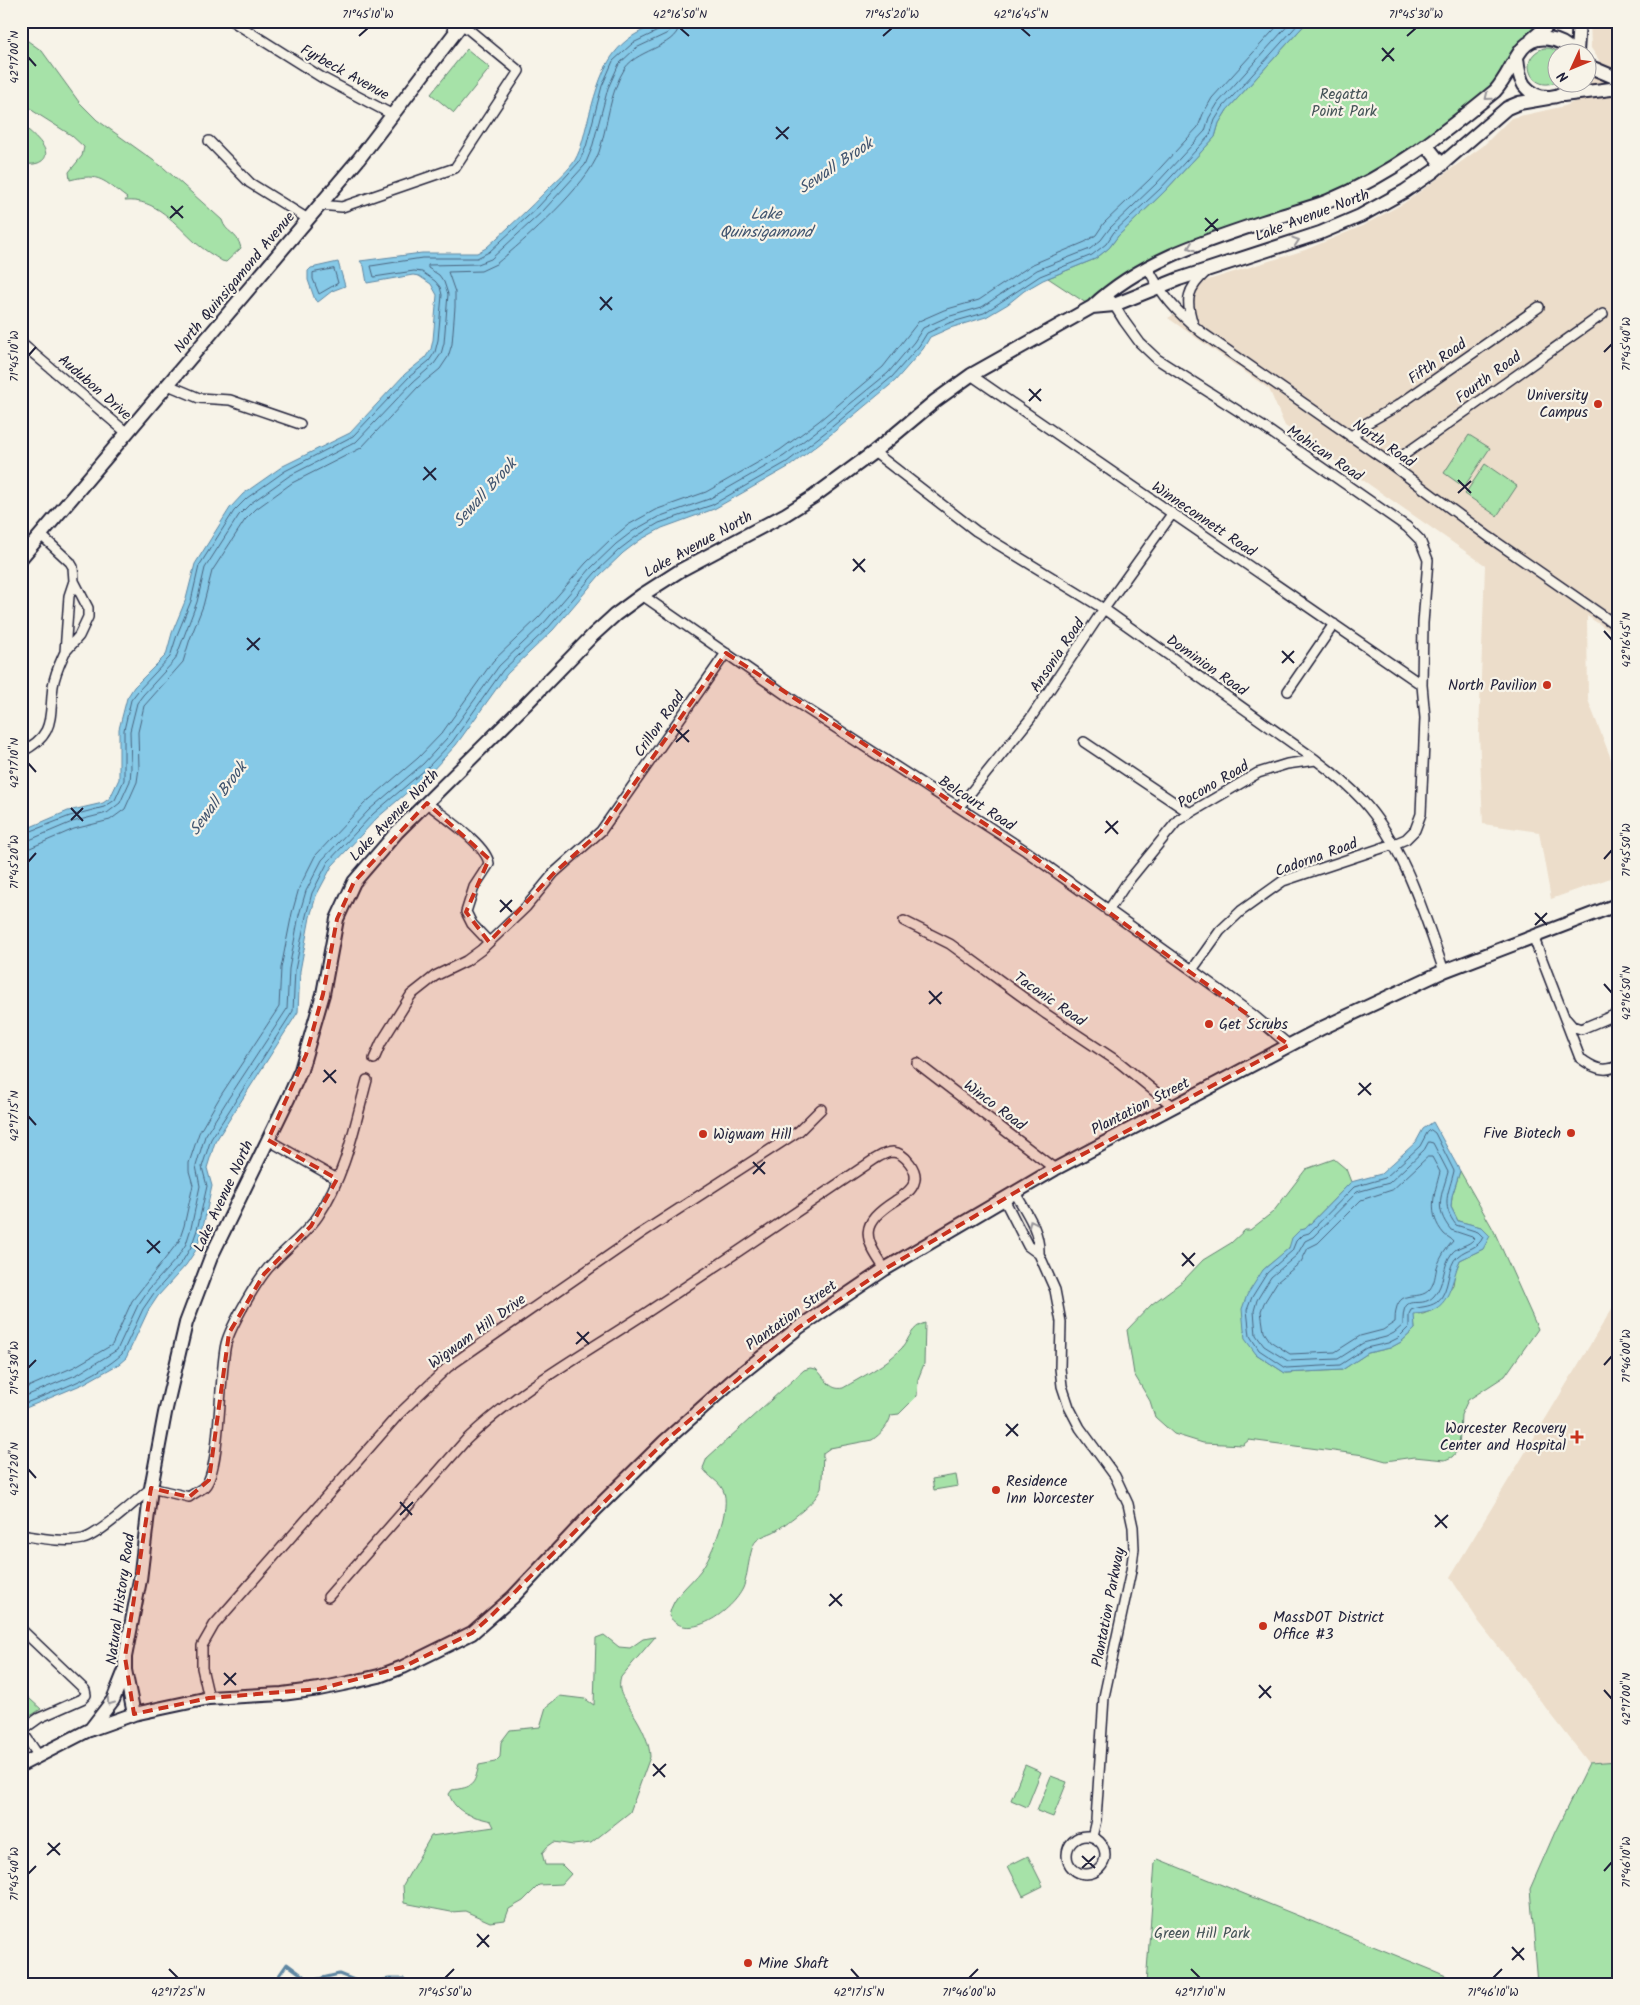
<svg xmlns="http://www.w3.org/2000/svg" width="1640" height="2005" viewBox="0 0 1640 2005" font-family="Kalam,sans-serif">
<rect width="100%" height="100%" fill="#f7f3e8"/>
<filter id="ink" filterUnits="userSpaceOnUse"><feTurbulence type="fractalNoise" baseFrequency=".02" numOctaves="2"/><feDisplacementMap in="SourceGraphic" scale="10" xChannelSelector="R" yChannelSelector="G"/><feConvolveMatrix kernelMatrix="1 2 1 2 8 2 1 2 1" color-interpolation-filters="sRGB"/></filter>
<g filter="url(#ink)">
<path fill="#ecddca" d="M1590,21H1619V637L1587,616L1588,700L1619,779V875L1551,899L1539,832L1483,824L1479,733L1485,565L1285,426L1269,389L1168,318L1193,303V294L1205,281L1305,250L1362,226L1404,203L1483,146L1511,118L1565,106L1578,100L1599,60L1591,48Z
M1619,1297V1761L1589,1763L1479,1622L1450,1577Z"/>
<path fill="#a6e2a8" stroke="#648272" d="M1308,21H1553L1541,32L1502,83L1363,184L1185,250L1092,307L1048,278L1095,259L1109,248L1118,236L1164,192L1215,137L1219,123L1227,110Z
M21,36L42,51L79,102L97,120L164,168L222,220C226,234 237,231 241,248L226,262L222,261C213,255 204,250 196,243C175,224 156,198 125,201L127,198C104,181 100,172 70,180L69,172L82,156L84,147L71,135L33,111L21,97Z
M1544,48H1550L1559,52L1557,81C1533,95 1515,58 1544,48Z
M467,49L490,68L454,113L431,94Z
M21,124C29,131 60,154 38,163C33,165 26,164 21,164Z
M1469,435L1490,448L1464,487L1444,473Z
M1485,464L1517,486L1497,516L1465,494Z
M1334,1159L1346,1169L1351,1182L1305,1229C1293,1231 1294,1241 1288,1249C1281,1257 1270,1263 1263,1270L1256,1354L1285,1373L1342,1370L1368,1353L1390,1348L1401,1342L1415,1329L1413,1313L1423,1314L1433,1310L1453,1285L1455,1272L1460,1260L1483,1249L1481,1227L1458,1221L1451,1207L1452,1196L1460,1171L1493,1229L1538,1329L1505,1376L1468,1400L1461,1415L1459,1449L1452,1457L1445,1460L1414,1457L1386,1461L1364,1455L1249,1440L1243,1445L1203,1443L1174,1434L1155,1417L1150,1401L1134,1374L1127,1330L1152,1304L1183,1281L1203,1260L1231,1243L1245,1230H1250L1273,1212L1306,1169Z
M925,1323L924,1364L918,1379L917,1396L899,1414L891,1415C889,1425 881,1434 872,1440L830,1448L823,1453C822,1465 823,1477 821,1488C817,1502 789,1521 777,1530C771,1534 762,1535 756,1541C749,1548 748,1577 743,1588C733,1610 688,1644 669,1616C673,1595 689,1586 701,1570C712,1555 732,1507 723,1490C719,1481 708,1477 703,1468L707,1458L804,1370L810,1368L816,1369C825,1377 829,1391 843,1388C862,1377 886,1365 902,1348C910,1338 911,1327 925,1323Z
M956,1475L958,1486L934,1490L932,1479Z
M604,1635L619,1647L630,1648L643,1639L655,1637L621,1677C616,1694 626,1700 633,1713C641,1725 650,1743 650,1757L630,1812L591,1843L573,1845L554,1842L547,1847L542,1853L545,1865H562L571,1874L562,1884L539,1885L523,1901L509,1909L505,1920L490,1922L465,1911L451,1912L404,1903L403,1885L431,1836L494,1827L491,1821C472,1816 456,1814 449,1794L452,1790C473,1787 474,1786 479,1765L495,1762L500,1757L501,1742L510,1730L540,1727L546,1707L560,1696L585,1699L594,1705L596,1638Z
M21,1691L41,1709L21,1722Z
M1619,1761V1984H1538L1530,1889L1555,1832L1589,1763Z
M1025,1765L1041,1772L1027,1807L1011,1800Z
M1051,1776L1067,1782L1053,1817L1037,1811Z
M1028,1856L1043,1886L1023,1896L1008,1866Z
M1158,1859L1432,1970L1465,1984H1146L1155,1862Z"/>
<path fill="#86c9e7" stroke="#5e86a2" d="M673,21H1308L1227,110L1219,123L1215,137L1164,192L1118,236L1109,248L1095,259L1043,280L1024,291L1008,304L986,317L950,328L930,337L923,349L895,381L830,435L790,466L714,509L662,528L640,540L623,553L599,576L553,630L507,674L456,745L431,772L377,818L332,866L316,896L310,917L300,971L298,1012L215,1142L207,1168L212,1186L202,1232L196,1250L186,1265L158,1296L148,1311L126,1358L119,1364L83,1384L21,1410V831L68,811L103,803L110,798L119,779V729L127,698L134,687L166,655L172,633L186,599L195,564L230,508L243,494L283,466L350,433L405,374L425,358L431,349L433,340L437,295L431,284L419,276L413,275L367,283L364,266L360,261L422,253H477L486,248C507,229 529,209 549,188C558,179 569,170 575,160C582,148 584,133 588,120C602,67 612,33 673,21Z
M338,262L345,286L332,291L318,302L315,300L308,280V271L311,268Z
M1433,1122L1460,1171L1452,1196L1451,1207L1458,1221L1481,1227L1490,1236L1483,1249L1460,1260C1449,1287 1451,1313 1414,1314L1415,1329L1401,1342L1390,1348L1368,1353L1342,1370L1285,1373L1256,1354L1245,1339L1242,1309L1247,1295L1263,1270L1289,1248L1292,1238L1300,1230L1305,1229L1351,1182L1381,1174L1416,1142L1423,1129Z"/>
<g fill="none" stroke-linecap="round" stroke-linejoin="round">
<path stroke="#4a6580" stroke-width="1" d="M334,269L338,283L319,294L313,279V273Z
M21,835L70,816L104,807L115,800L124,780V730L131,700L138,691L170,657L177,635L191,601L199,566L234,511L247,498L285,471L353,436L409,377L429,361L435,352L438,340L442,295L440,287L435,281L422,272L414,271L374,277L371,266L422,258H477L489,252L538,207L579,162L586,147L602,86L613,61L633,43L664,28L667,21
M21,842L27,841L72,822L107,813L120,803L130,781L131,768L130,731L137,703L143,695L175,660L197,602L205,568L239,515L251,503L289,476L356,442L413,382L434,364L441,354L444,343L448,294L444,282L439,275L428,268V265L478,264L491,259L543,211L585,165L592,148L608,88L619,64L636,48L668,33L672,28L673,21
M21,849L30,848L74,829L110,820L125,809L137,782L139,768L138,732L144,706L183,662L190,639L203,606L212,571L216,565L245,520L256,509L292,483L361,448L418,387L440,369L448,357L452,344L455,307V292L448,272L481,271L496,264C525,240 587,186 599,152C608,125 609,93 625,68C639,48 680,47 680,21
M1431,1130L1435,1133L1454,1171C1449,1193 1440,1204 1456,1225L1478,1232L1483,1237C1478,1249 1467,1248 1458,1256C1446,1265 1451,1291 1437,1302C1428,1308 1420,1306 1411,1310L1409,1314V1327L1398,1338L1388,1343L1366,1348L1340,1365L1286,1368L1259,1350L1250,1336L1247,1310L1252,1297L1267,1273L1292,1251L1296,1241L1302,1235L1309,1233L1354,1187L1385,1178L1420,1146L1427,1133Z
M1429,1142L1433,1143L1448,1172C1442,1195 1433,1208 1451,1230L1472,1237L1474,1239C1469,1246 1457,1246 1452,1253C1442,1266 1445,1284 1434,1296C1419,1312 1402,1288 1403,1325L1394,1333L1386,1337L1363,1343L1338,1359L1288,1361L1264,1346L1256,1335L1254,1311L1257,1300L1271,1277L1297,1255L1305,1241L1313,1237L1357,1192L1389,1183L1424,1150Z
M1428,1157H1432L1440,1172C1434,1195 1427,1214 1444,1234C1447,1237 1451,1238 1453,1241C1446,1249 1441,1256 1437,1267C1435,1275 1435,1282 1430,1289C1418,1304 1395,1283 1395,1322L1383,1330L1360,1336L1335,1352L1290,1354L1270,1341L1264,1332L1261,1311L1264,1303L1277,1282L1301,1262L1308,1248L1318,1243L1361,1200L1392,1190Z
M21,1390L74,1367L112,1345L132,1301L179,1241L184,1226L193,1185L189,1171V1163L199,1133L221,1095L279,1007L281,968L292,913L299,888L315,856L364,804L418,758L442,733L493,661L539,617L586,563L611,539L628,525L655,510L706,492L780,450L819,421L883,367L919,321L944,310L979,300L1033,264L1085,242L1096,235L1104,223L1150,179L1198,127L1203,114L1212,98L1282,21
M21,1398L78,1374L117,1350L138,1305L149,1289L177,1258L186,1244L191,1228L200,1186L196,1166L205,1136L228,1099L287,1009L289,969L299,915L306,891L322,860L369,810L423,764L447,738L499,666L544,623L591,568L616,544L633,531L658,517L709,499L784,456L823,426L888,373L914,342L923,328L947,317L982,307L1037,270L1090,249L1101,240L1110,228L1156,184L1205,131L1209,118L1218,103L1292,21
M21,1405C52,1392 98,1377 122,1354L143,1309L154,1293L182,1262L191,1247L197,1230L207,1186L202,1167L211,1139L293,1011L295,970L306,916L312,893L328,862L373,814L427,768L452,742L503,670L549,627L595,573L620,549L637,536L659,523L712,505L787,462L827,431L892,377L919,346L927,333L949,323L984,313L1040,276L1092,255L1106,244L1114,232L1160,189L1210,135L1215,120L1223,107L1301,21"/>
<path stroke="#5e86a2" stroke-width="3" d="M273,1984L287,1964L310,1981L339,1974L364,1984L389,1979H404L406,1984
M442,1984H444"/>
<g stroke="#22223b" stroke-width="12">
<path id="street" d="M232,21L321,77L393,115
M449,21L456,32
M209,141L250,183L308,219
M319,205L342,207L455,168L519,71L462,24
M1148,268C1162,296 1177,312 1201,332L1381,457L1489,537L1619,627
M1111,300L1124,321L1140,343L1157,359L1265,428L1407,527L1420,540L1428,560L1423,623L1422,685L1425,718L1421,814L1415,830L1406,839L1394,844L1283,881L1241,911L1220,931L1192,970
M1193,324C1185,300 1187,289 1206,272
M21,343L127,433
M971,375L1422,685
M168,385L199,398L230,400L300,424
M1351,437L1367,423L1397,406L1539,307
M874,452L976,531L1104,609L1316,760C1332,772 1348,785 1362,800C1405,848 1423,911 1444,971
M1391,464L1603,314
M41,535L70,562L73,567L74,581L88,608V617L79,636L65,652L69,596L74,581
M642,595L799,704L1026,851L1192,970L1252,1014L1289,1045
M1288,691L1334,624
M1084,742L1190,813
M21,752C56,735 49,717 53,686C55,673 60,663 65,652
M427,803C443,816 487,845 489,864L474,887L466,912L472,924L489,942
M959,807L1030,719L1101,613L1172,514
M1108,911L1126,884L1178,820L1258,773L1287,764L1316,760
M904,921L950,944L1046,1014L1120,1063L1174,1107
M1533,936L1580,1058C1592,1067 1604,1074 1619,1065
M1566,1019L1572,1026L1581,1029L1619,1013
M374,1059L381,1043L411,995L435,976L466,961L481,950L526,907L554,873L601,831L726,653
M917,1063L1055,1169
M268,1140L337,1179
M1015,1193C1027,1213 1040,1231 1039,1254
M1004,1199L1028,1246L1039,1254L1055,1290L1061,1322L1060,1368L1062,1386L1069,1407L1080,1428L1115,1476L1128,1504L1133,1527L1134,1549L1131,1571L1104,1697L1096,1820L1092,1837
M21,1535C40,1538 64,1543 83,1539C99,1535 137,1500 151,1488L189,1497C194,1493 201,1490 205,1486C221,1469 219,1373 226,1344C230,1327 258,1278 271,1265C286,1248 306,1234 318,1216C346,1174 354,1128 367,1080
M328,1597L466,1440C520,1388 587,1352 649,1311C725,1261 799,1210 875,1159C880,1156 886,1152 893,1152C905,1153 919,1171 914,1183C911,1192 902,1196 895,1201C859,1224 863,1237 885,1269
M21,1629L85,1690L86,1695L82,1699L39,1718L25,1728L24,1734L38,1755
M209,1698L202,1668V1646L214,1625L398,1415L448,1367L640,1234L799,1131L821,1109
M1067 1855a19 19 0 1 1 38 0a19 19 0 1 1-38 0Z"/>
</g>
<g stroke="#22223b" stroke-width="16">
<path id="secondary" d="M1532,39L1553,21
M1577,52L1579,21
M1517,58C1518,68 1519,77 1524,85C1538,103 1563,100 1574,82
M1588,66L1619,79
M1563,95L1619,88
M1427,146L1442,165
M1092,307L1114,305L1179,279L1320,233L1360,216L1405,191L1434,171L1507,108L1519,103L1548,98
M21,558L358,160L464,21
M134,1714L125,1670V1657L140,1580L151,1488L165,1413L186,1323L211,1257L288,1099L301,1070L323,994L337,919L354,882L397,832L526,704L593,635L615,615L642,595L681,570L786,514L813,497L874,452L935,401L971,375L1092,307C1143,258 1215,238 1281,216C1297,211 1313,207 1328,201C1394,173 1440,136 1495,91C1507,78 1512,62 1522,49C1536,32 1561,38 1573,52
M90,1730L113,1700L125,1670
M21,1765L89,1730L134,1714L209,1698L282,1694L319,1689L353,1682L379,1676L403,1667L472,1633L513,1597L596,1509L664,1442L732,1381L798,1328L885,1269L1055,1169L1322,1028L1444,971L1619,904"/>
</g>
<use href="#street" stroke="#f7f3e8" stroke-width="9"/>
<use href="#secondary" stroke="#f7f3e8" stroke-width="12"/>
</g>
<defs><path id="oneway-chevron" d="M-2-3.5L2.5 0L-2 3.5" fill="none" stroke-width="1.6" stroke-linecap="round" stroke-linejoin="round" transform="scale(1.25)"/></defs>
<g stroke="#97959a">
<use href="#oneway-chevron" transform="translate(1488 97) rotate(141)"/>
<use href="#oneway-chevron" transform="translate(1296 241) rotate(-18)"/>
<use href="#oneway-chevron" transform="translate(1191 247) rotate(160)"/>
<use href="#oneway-chevron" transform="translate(1032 1223) rotate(-115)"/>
<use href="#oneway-chevron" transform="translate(110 1702) rotate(125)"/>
</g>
</g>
<path fill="#c8321e" fill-opacity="0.2" stroke="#c8321e" stroke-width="4" stroke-dasharray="10 6" stroke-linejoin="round" d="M726,653L1026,851L1289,1045L1055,1169L885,1269L798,1328L664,1442L490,1617L472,1633L403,1667L319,1689L209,1698L134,1714L125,1657L151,1488L189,1497L209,1480L229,1333L264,1274L311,1226L337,1179L268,1140L306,1055L323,994L337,919L354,882L427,803L489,859L466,912L489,942L554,873L601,831Z"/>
<path fill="none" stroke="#22223b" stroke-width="2" d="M680,28L689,36M1021,28L1030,36M359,36L368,28M883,36L892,28M1407,36L1416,28M1382,48L1394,61M28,57L36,66M1382,61L1394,48M776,127L788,139M776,139L789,127M171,206L183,218M170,218L183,206M1205,218L1218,231M1205,231L1218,219M600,297L612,310M600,310L612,297M1604,352L1612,344M28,356L36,347M1029,389L1041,401M1029,401L1041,389M424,467L436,480M423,480L436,468M1458,480L1471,493M1458,493L1471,481M853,559L865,572M853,571L865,559M1604,631L1612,640M247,638L259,650M247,650L260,638M1282,651L1294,663M1282,663L1294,651M676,729L689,742M676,742L689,730M28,763L36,772M71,808L83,821M71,820L83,808M1106,821L1118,834M1105,833L1118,821M1604,859L1612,850M28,862L36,853M500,900L512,912M500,912L512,900M1535,913L1547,925M1535,925L1547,913M1604,984L1612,993M929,991L941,1004M929,1004L942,992M324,1070L336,1083M323,1082L336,1070M1359,1083L1371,1095M1358,1095L1371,1083M28,1116L36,1125M753,1162L765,1174M753,1174L765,1162M147,1240L160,1253M147,1253L160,1241M1182,1253L1194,1266M1182,1266L1195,1253M577,1332L589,1344M576,1344L589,1332M1604,1365L1612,1356M28,1368L36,1360M1006,1424L1018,1436M1006,1436L1018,1424M28,1469L36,1478M400,1502L412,1515M400,1515L413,1502M1435,1515L1447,1528M1435,1527L1448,1515M830,1594L842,1606M829,1606L842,1594M224,1673L236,1685M224,1685L236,1673M1259,1685L1271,1698M1604,1690L1612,1699M1259,1698L1271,1686M653,1764L665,1777M653,1776L666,1764M48,1843L60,1855M47,1855L60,1843M1082,1856L1095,1868M1082,1868L1095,1856M1604,1871L1612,1862M28,1874L36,1866M477,1934L489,1947M477,1947L489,1935M1512,1947L1524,1960M1512,1960L1524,1948M169,1969L178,1978M851,1969L859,1978M1191,1969L1200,1978M445,1978L454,1969M969,1978L978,1969M1493,1978L1502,1969"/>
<g fill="#c8321e" stroke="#f7f3e8" stroke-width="2">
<circle cx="1598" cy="404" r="5"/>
<circle cx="1547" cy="685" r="5"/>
<circle cx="1209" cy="1024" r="5"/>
<circle cx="1571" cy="1133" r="5"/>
<circle cx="703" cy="1134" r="5"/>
<path d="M1574.5 1429.5h5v5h5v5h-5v5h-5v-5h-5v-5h5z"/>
<circle cx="996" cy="1490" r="5"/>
<circle cx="1263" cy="1626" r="5"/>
<circle cx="748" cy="1963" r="5"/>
</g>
<g text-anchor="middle" stroke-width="4.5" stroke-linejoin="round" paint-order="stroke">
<g font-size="15" fill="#22223b" stroke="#f7f3e8">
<text transform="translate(345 72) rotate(29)" y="5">Fyrbeck Avenue</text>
<text transform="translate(1312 215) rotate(-21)" y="5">Lake Avenue North</text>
<text transform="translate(234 282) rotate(-50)" y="5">North Quinsigamond Avenue</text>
<text transform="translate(1437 361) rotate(-35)" y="5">Fifth Road</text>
<text transform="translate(1488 377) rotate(-36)" y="5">Fourth Road</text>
<text transform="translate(95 387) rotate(41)" y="5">Audubon Drive</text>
<text transform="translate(1384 443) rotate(35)" y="5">North Road</text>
<text transform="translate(1325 453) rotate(34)" y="5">Mohican Road</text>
<text transform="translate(1204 519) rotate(34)" y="5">Winneconnett Road</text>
<text transform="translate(698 544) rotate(-29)" y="5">Lake Avenue North</text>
<text transform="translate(1057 655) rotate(-56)" y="5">Ansonia Road</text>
<text transform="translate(1207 665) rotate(35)" y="5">Dominion Road</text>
<text transform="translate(659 724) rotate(-55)" y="5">Crillon Road</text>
<text transform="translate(1213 784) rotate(-30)" y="5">Pocono Road</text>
<text transform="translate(977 803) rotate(33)" y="5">Belcourt Road</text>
<text transform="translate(394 815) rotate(-46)" y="5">Lake Avenue North</text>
<text transform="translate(1316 857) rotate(-20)" y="5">Cadorna Road</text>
<text transform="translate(1050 999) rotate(35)" y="5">Taconic Road</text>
<text transform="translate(995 1105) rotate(37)" y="5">Winco Road</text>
<text transform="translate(1140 1106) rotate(-27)" y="5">Plantation Street</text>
<text transform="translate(223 1196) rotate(-65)" y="5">Lake Avenue North</text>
<text transform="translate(791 1315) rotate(-36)" y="5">Plantation Street</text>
<text transform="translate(477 1331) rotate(-36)" y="5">Wigwam Hill Drive</text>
<text transform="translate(120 1599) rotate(-82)" y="5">Natural History Road</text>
<text transform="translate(1108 1607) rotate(-79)" y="5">Plantation Parkway</text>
</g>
<g font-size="15" fill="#435256" stroke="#f7f3e8">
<text x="1344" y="99">Regatta<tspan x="1344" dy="17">Point Park</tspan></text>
<text x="1202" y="1938">Green Hill Park</text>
</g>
<g font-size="15" fill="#22223b" stroke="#f7f3e8" text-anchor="start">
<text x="1588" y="400" text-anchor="end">University<tspan x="1588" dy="17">Campus</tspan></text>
<text x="1537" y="690" text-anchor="end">North Pavilion</text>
<text x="1219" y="1029">Get Scrubs</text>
<text x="1561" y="1138" text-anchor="end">Five Biotech</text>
<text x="713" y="1139">Wigwam Hill</text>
<text x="1566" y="1433" text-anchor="end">Worcester Recovery<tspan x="1566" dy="17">Center and Hospital</tspan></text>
<text x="1006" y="1486">Residence<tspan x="1006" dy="17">Inn Worcester</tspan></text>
<text x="1273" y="1622">MassDOT District<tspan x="1273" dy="17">Office #3</tspan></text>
<text x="758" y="1968">Mine Shaft</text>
</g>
<g font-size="16" font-style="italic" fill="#40546f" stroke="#f7f3e8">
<text transform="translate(835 165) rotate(-34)" y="6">Sewall Brook</text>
<text x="766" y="219">Lake<tspan x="766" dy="18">Quinsigamond</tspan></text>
<text transform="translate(484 492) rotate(-48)" y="6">Sewall Brook</text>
<text transform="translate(217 798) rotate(-54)" y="6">Sewall Brook</text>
</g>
</g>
<rect width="1640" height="2005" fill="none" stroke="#f7f3e8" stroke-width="55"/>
<g transform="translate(1572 68) rotate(226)"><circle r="24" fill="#f7f3e8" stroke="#a29fa3"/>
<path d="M0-4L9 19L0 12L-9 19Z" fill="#c8321e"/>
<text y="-8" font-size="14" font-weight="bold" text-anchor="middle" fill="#22223b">N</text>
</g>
<rect x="28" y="28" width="1584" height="1950" fill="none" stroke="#22223b" stroke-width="2"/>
<g font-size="12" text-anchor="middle" fill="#22223b">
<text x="368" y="18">71°45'10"W</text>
<text x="680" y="18">42°16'50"N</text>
<text x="892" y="18">71°45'20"W</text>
<text x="1021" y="18">42°16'45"N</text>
<text x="1416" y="18">71°45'30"W</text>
<text transform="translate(14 57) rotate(-90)" y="4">42°17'00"N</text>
<text transform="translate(1626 344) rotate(-90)" y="4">71°45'40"W</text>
<text transform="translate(14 356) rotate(-90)" y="4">71°45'10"W</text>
<text transform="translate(1626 640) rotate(-90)" y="4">42°16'45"N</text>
<text transform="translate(14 763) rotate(-90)" y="4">42°17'10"N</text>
<text transform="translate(1626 850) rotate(-90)" y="4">71°45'50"W</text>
<text transform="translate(14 862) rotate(-90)" y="4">71°45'20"W</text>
<text transform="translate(1626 993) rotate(-90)" y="4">42°16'50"N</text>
<text transform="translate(14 1116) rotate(-90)" y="4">42°17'15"N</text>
<text transform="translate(1626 1356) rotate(-90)" y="4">71°46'00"W</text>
<text transform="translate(14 1368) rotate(-90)" y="4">71°45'30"W</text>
<text transform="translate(14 1469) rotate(-90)" y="4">42°17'20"N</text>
<text transform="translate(1626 1699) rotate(-90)" y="4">42°17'00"N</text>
<text transform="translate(1626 1862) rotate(-90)" y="4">71°46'10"W</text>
<text transform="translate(14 1874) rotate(-90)" y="4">71°45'40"W</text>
<text x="178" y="1996">42°17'25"N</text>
<text x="445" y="1996">71°45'50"W</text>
<text x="859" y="1996">42°17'15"N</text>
<text x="969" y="1996">71°46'00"W</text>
<text x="1200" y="1996">42°17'10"N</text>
<text x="1493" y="1996">71°46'10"W</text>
</g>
</svg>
